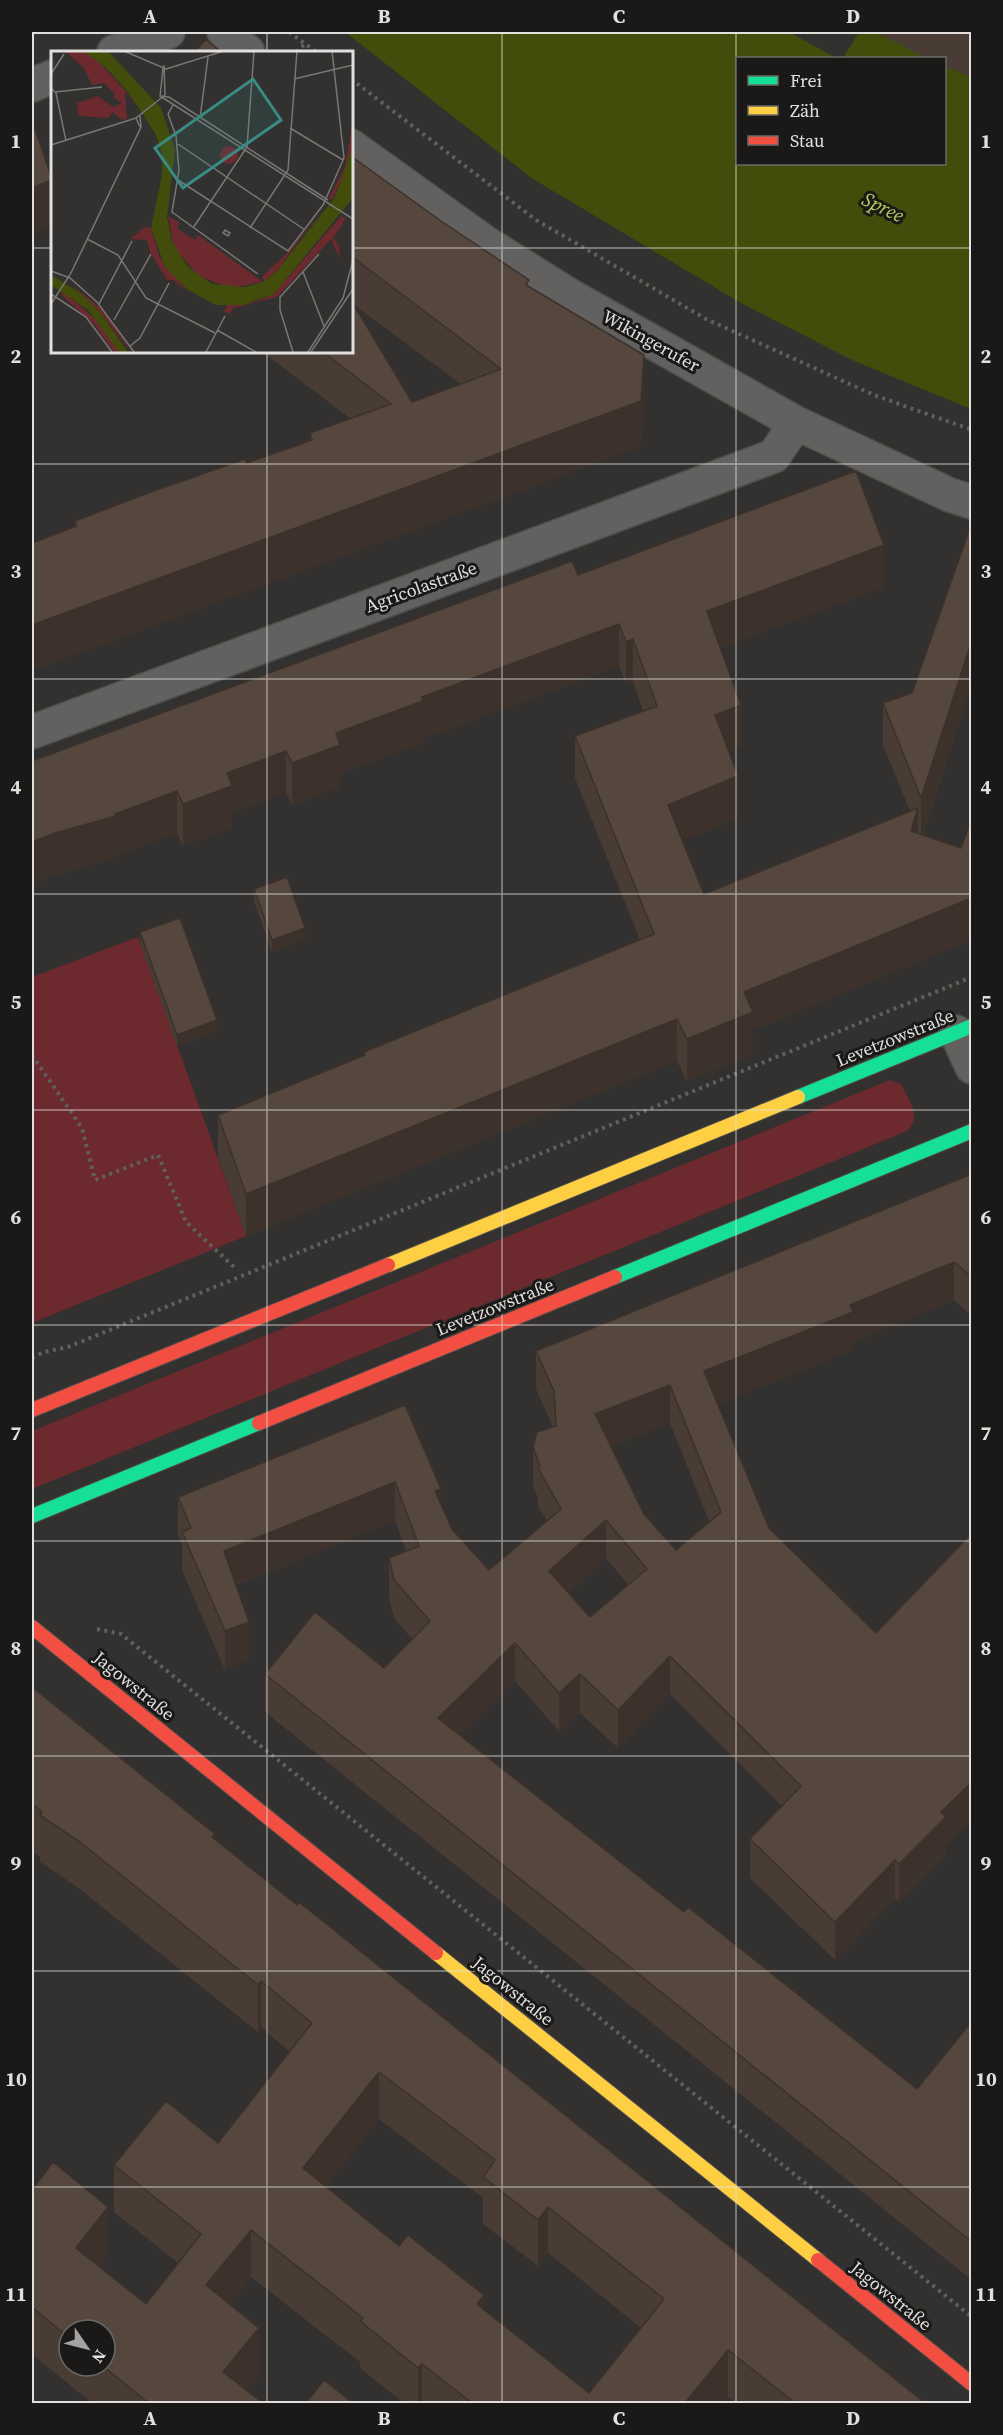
<svg xmlns="http://www.w3.org/2000/svg" width="1003" height="2435" viewBox="0 0 1003 2435" font-family="'Source Serif 4',serif">
<rect width="100%" height="100%" fill="#32312f"/>
<path fill="#6c292e" d="M138,937L246,1236L32,1323V977Z
M890,1080L901,1084C908,1099 924,1120 905,1132L32,1489V1431Z"/>
<path fill="#424d0b" d="M345,32H789L836,58H738V164H944L945,66L971,77V409L852,360L741,303L533,179Z
M859,32H876L927,58H843Z"/>
<g fill="none" stroke-linecap="round" stroke-linejoin="round">
<g stroke="#4e4d4b" stroke-width="36">
<path id="street" d="M224,32L248,52
M114,52L168,32
M32,85L52,77
M351,146L486,243L569,295L796,423L950,495L972,502
M32,732L774,456L796,423
M956,1032L972,1067"/>
</g>
<g stroke="#4e4d4b" stroke-width="16">
<path id="fast" d="M798,1097L972,1026
M615,1277L972,1131
M32,1516L259,1423"/>
</g>
<g stroke="#4e4d4b" stroke-width="16">
<path id="slow" d="M388,1265L798,1097
M436,1953L818,2260"/>
</g>
<g stroke="#4e4d4b" stroke-width="16">
<path id="jam" d="M32,1410L388,1265
M259,1423L615,1277
M32,1627L436,1953
M818,2260L972,2384"/>
</g>
<path stroke="#61605f" stroke-width="4" stroke-dasharray="3 4.5" stroke-linecap="butt" d="M289,32L316,52
M296,52L305,44
M351,79L536,220L706,319L874,395L972,430
M32,1055L82,1128L95,1180L158,1155L186,1222L235,1268
M32,1358L44,1352L68,1347L972,977
M97,1629L121,1634L972,2317"/>
<use href="#street" stroke="#62615f" stroke-width="33"/>
<use href="#fast" stroke="#16e098" stroke-width="14"/>
<use href="#slow" stroke="#ffcf43" stroke-width="14"/>
<use href="#jam" stroke="#f24e42" stroke-width="14"/>
</g>
<path fill="#493c35" fill-rule="evenodd" d="M876,32H972V77L945,66V58H927Z
M351,156L529,286L644,401L641,447L75,527V521L247,463L310,440V433L351,419L261,351H351ZM353,304L461,384L412,402Z
M972,522V682L923,835L961,848L972,818V948L969,941L753,1030V1054L687,1081L677,1061L246,1236L218,1157V1115L364,1055V1052L640,940L575,778V736L643,711L633,681L626,684L619,666L423,739V743L340,773V787L292,805L286,793L232,813V828L183,846L177,833L116,856V858L55,875L32,884V761L578,575L884,587L720,648L741,747L729,752L738,818L682,841L704,894L910,811L883,745V703L912,693Z
M254,889L305,939L272,952L254,901Z
M140,932L217,1031L177,1046L140,944Z
M972,1177V1316L954,1300L853,1342V1350L718,1404L769,1528L876,1633L972,1533V1820L946,1846V1855L899,1902L895,1898L835,1960L750,1878V1839L782,1806L670,1694L618,1748L580,1713L559,1731L515,1681L460,1735L684,1912L917,2089L972,2021V2280L265,1712V1674L384,1668L412,1639L394,1618L389,1597V1558L406,1551L395,1520L236,1585L249,1660L225,1670L182,1570V1544L178,1535V1497L405,1405L441,1504L452,1529L489,1570L547,1521L538,1506V1498L533,1485V1447L553,1427L536,1389V1351ZM670,1423L709,1521L676,1550L644,1514L611,1446ZM606,1558L628,1585L590,1617L568,1593Z
M32,1687L215,1839L925,2403H736L728,2397L723,2403H404L360,2368V2362L251,2277L229,2304L259,2375L246,2391L263,2403H92L32,2354V2190L108,2254L99,2266L146,2304L178,2263L114,2212V2165L218,2143L290,2052L261,2027L258,2032L80,1889L40,1862V1857L32,1851ZM379,2119L483,2198V2224L538,2266L548,2253L641,2328L589,2393L484,2310L399,2246L325,2187ZM69,2330L105,2366H69Z"/>
<path fill="#3c312b" d="M52,180V226L32,234V188Z
M644,355V401L641,447L32,671V625Z
M884,545V587L707,653V611Z
M619,624V666L423,739V743L340,773V787L292,805V763L336,733L422,697Z
M633,639V681L626,684V642Z
M972,640V682L921,839V798Z
M741,705V747L715,757V715Z
M286,751V793L232,813V828L183,846V804L227,773Z
M738,776V818L668,847V805Z
M177,791V833L116,856V858L55,875L32,884V842L55,833L115,814Z
M918,808V849L911,831Z
M969,899V941L753,1030V1054L687,1081V1039L744,992Z
M305,928V939L272,952V940Z
M677,1019V1061L246,1236V1194Z
M217,1020V1031L177,1046V1035Z
M954,1262V1300L853,1342V1350L704,1410V1371L850,1305Z
M670,1385V1423L595,1452V1414Z
M395,1482V1520L224,1589V1551Z
M441,1489V1527L435,1491Z
M606,1520V1558L549,1610V1571Z
M249,1622V1660L225,1670V1631Z
M515,1643V1681L438,1756V1718Z
M670,1656V1694L618,1748V1710Z
M580,1674V1713L559,1731V1693Z
M972,1782V1820L946,1846V1855L899,1902V1864L941,1812Z
M895,1860V1898L835,1960V1922Z
M261,1981V2027L258,2032V1985Z
M379,2072V2119L303,2215V2168Z
M108,2207V2254L76,2295V2248Z
M548,2207V2253L538,2266V2220Z
M251,2230V2277L206,2332V2285Z
M484,2295V2342L477,2304Z
M259,2328V2375L236,2403L223,2372Z
M728,2350V2397L723,2403H685Z
M422,2364V2403H418V2368Z"/>
<path fill="#55463e" stroke="#3c312b" stroke-width="1.5" fill-rule="evenodd" d="M963,32H972V35Z
M206,39L221,52H195Z
M32,120L52,179V180L32,188Z
M351,156L441,221L529,280L526,285L644,355L641,401L32,625V543L77,526L75,521L148,493L245,459L247,463L312,440L310,433L391,404L322,351H351V300L412,402L501,369L351,256Z
M856,471L884,545L707,611L741,705L715,715L738,776L668,805L704,894L918,808L911,831L961,848L972,818V906L969,899L744,992L753,1012L687,1039L677,1019L246,1194L218,1115L365,1055L364,1052L654,934L575,736L657,706L633,639L626,642L619,624L422,697L423,701L336,733L340,745L292,763L286,751L227,773L232,786L183,804L177,791L115,814L116,816L55,833L32,842V761L572,561L578,575Z
M972,522V640L921,798L883,703L912,693Z
M287,877L305,928L272,940L254,889Z
M180,918L217,1020L177,1035L140,932Z
M969,1175L972,1177V1277L954,1262L850,1305L853,1312L704,1371L769,1528L876,1633L972,1533V1782L941,1812L946,1817L899,1864L895,1860L835,1922L750,1839L801,1786L670,1656L618,1710L580,1674L559,1693L515,1643L438,1718L684,1912L688,1907L917,2089L972,2021V2242L265,1674L315,1612L384,1668L430,1621L394,1580L389,1558L419,1546L395,1482L224,1551L249,1622L225,1631L182,1532L191,1528L178,1497L405,1405L441,1489L435,1491L452,1529L489,1570L561,1509L538,1468L540,1466L533,1447L537,1432L556,1426L554,1391L536,1351ZM670,1385L721,1512L676,1550L644,1514L595,1414ZM606,1520L647,1569L590,1617L549,1571Z
M32,1687L215,1834L212,1837L297,1905L299,1902L925,2403H795L728,2350L685,2403H472L422,2364L418,2368L360,2321L363,2318L251,2230L206,2285L259,2328L223,2372L263,2403H144L146,2401L103,2366H105V2330H69V2338L32,2307V2190L53,2162L108,2207L76,2248L146,2304L201,2234L114,2165L166,2101L218,2143L312,2023L261,1981L258,1985L80,1842L40,1815L42,1812L32,1804ZM379,2072L495,2160L483,2177L538,2220L548,2207L664,2299L589,2393L477,2304L484,2295L408,2235L399,2246L303,2168Z
M324,2380L353,2403H306Z"/>
<path fill="none" stroke="#e1e0de" stroke-width="1.5" stroke-opacity="0.55" d="M267,32V52M502,32V2404M736,32V2404M32,248H52M351,248H972M267,351V2404M32,464H972M32,679H972M32,894H972M32,1110H972M32,1325H972M32,1541H972M32,1756H972M32,1971H972M32,2187H972"/>
<g text-anchor="middle" stroke-width="6" stroke-linejoin="round" paint-order="stroke">
<g font-size="18" fill="#e1e0de" stroke="#1a1918">
<text transform="translate(651 341) rotate(29)" y="6">Wikingerufer</text>
<text transform="translate(421 587) rotate(-20)" y="6">Agricolastraße</text>
<text transform="translate(895 1038) rotate(-22)" y="6">Levetzowstraße</text>
<text transform="translate(495 1307) rotate(-22)" y="6">Levetzowstraße</text>
<text transform="translate(134 1686) rotate(39)" y="6">Jagowstraße</text>
<text transform="translate(513 1991) rotate(39)" y="6">Jagowstraße</text>
<text transform="translate(891 2296) rotate(39)" y="6">Jagowstraße</text>
</g>
<g font-size="20" font-style="italic" fill="#b6ce5a" stroke="#1a1918">
<text transform="translate(883 207) rotate(26)" y="7">Spree</text>
</g>
</g>
<g transform="translate(51 51)">
<rect width="302" height="302" fill="#32312f"/>
<path d="M14,0H32L47,10L90,57L74,41L76,68L71,69L61,61L58,67L28,65L26,52L47,45L62,56L71,52L62,46L64,43L53,32L41,34L32,16ZM301,75V106L281,149L278,147L294,116ZM169 104a9 9 0 1 1 18 0a9 9 0 1 1-18 0ZM273,156L225,221L213,230L211,226L239,199ZM117,165L129,172L126,177L144,189L147,184L212,231L180,237L147,225L123,196ZM290,165L295,168L282,187L288,194L289,208L280,188L226,246L182,257L179,263L173,260L176,254L205,251L223,243ZM94,176L100,177L108,205L136,240L122,229H116L99,201L96,189L79,188ZM18,232L53,260L80,301L49,261ZM12,241L47,270L68,301H63L42,272L10,244Z" fill="#6c292e"/>
<path d="M32,0H57L110,57L124,99L116,166L121,190L137,216L161,233L194,236L212,231L225,221L284,146L301,98V148L223,243L193,254H165L137,239L114,216L100,177L111,124V102L104,82L77,41L54,16ZM0,224L28,241L49,261L77,301H68L37,259L0,234Z" fill="#424d0b"/>
<path fill="none" stroke="#787775" stroke-width="1.5" d="M73,0L115,18L173,0M0,23L13,3M243,28L302,14M0,37L5,42L15,90M4,41L51,36M109,45L302,168M109,45L118,46L277,149M109,46L112,17M122,54L117,63L125,85L128,119L121,161L207,223M149,67L157,6M89,76L85,67L114,44L113,14M239,77L292,109M127,93L254,179M0,94L85,67M127,129L237,200L272,154L293,107L281,0M142,177L196,96L203,0M199,177L237,119L246,0M174,179L179,182L177,185L172,182ZM36,188L67,204L95,247L164,282M0,220L19,227L46,251L83,301M252,221L273,275M0,243L35,266L61,301M0,253L20,222L90,76L89,65M48,253L81,190M63,269L100,203M166,279L205,301M79,295L89,287L118,232M155,301L174,265M242,301L229,259V246L268,203M257,301L292,247L302,209M260,301L302,238"/>
<path fill="#398b84" fill-opacity="0.15" stroke="#398b84" stroke-width="3" d="M202,28L230,69L132,137L104,97Z"/>
<rect width="302" height="302" fill="none" stroke="#e1e0de" stroke-width="3"/>
</g>
<rect width="1003" height="2435" fill="none" stroke="#1a1918" stroke-width="66"/>
<rect x="736" y="57" width="210" height="108" fill="#1a1918" stroke="#6a6967" stroke-width="1.5"/>
<rect x="748" y="76" width="30" height="9" fill="#16e098" stroke="#6a6967" stroke-width="1.5"/>
<text x="790" y="87" font-size="18" fill="#e1e0de">Frei</text>
<rect x="748" y="106" width="30" height="9" fill="#ffcf43" stroke="#6a6967" stroke-width="1.5"/>
<text x="790" y="117" font-size="18" fill="#e1e0de">Zäh</text>
<rect x="748" y="136" width="30" height="9" fill="#f24e42" stroke="#6a6967" stroke-width="1.5"/>
<text x="790" y="147" font-size="18" fill="#e1e0de">Stau</text>
<g transform="translate(87 2348) rotate(125)"><circle r="28" fill="#1a1918" stroke="#6a6967" stroke-width="1.5"/>
<path d="M0-4.5L10 22L0 15L-10 22Z" fill="#a4a3a1"/>
<text y="-9" font-size="16" font-weight="bold" text-anchor="middle" fill="#e1e0de">N</text>
</g>
<rect x="33" y="33" width="937" height="2369" fill="none" stroke="#e1e0de" stroke-width="2"/>
<g font-size="20" text-anchor="middle" font-weight="bold" fill="#e1e0de">
<text x="150" y="23">A</text>
<text x="384" y="23">B</text>
<text x="619" y="23">C</text>
<text x="853" y="23">D</text>
<text x="16" y="148">1</text>
<text x="986" y="148">1</text>
<text x="16" y="363">2</text>
<text x="986" y="363">2</text>
<text x="16" y="578">3</text>
<text x="986" y="578">3</text>
<text x="16" y="794">4</text>
<text x="986" y="794">4</text>
<text x="16" y="1009">5</text>
<text x="986" y="1009">5</text>
<text x="16" y="1224">6</text>
<text x="986" y="1224">6</text>
<text x="16" y="1440">7</text>
<text x="986" y="1440">7</text>
<text x="16" y="1655">8</text>
<text x="986" y="1655">8</text>
<text x="16" y="1870">9</text>
<text x="986" y="1870">9</text>
<text x="16" y="2086">10</text>
<text x="986" y="2086">10</text>
<text x="16" y="2301">11</text>
<text x="986" y="2301">11</text>
<text x="150" y="2425">A</text>
<text x="384" y="2425">B</text>
<text x="619" y="2425">C</text>
<text x="853" y="2425">D</text>
</g>
</svg>
